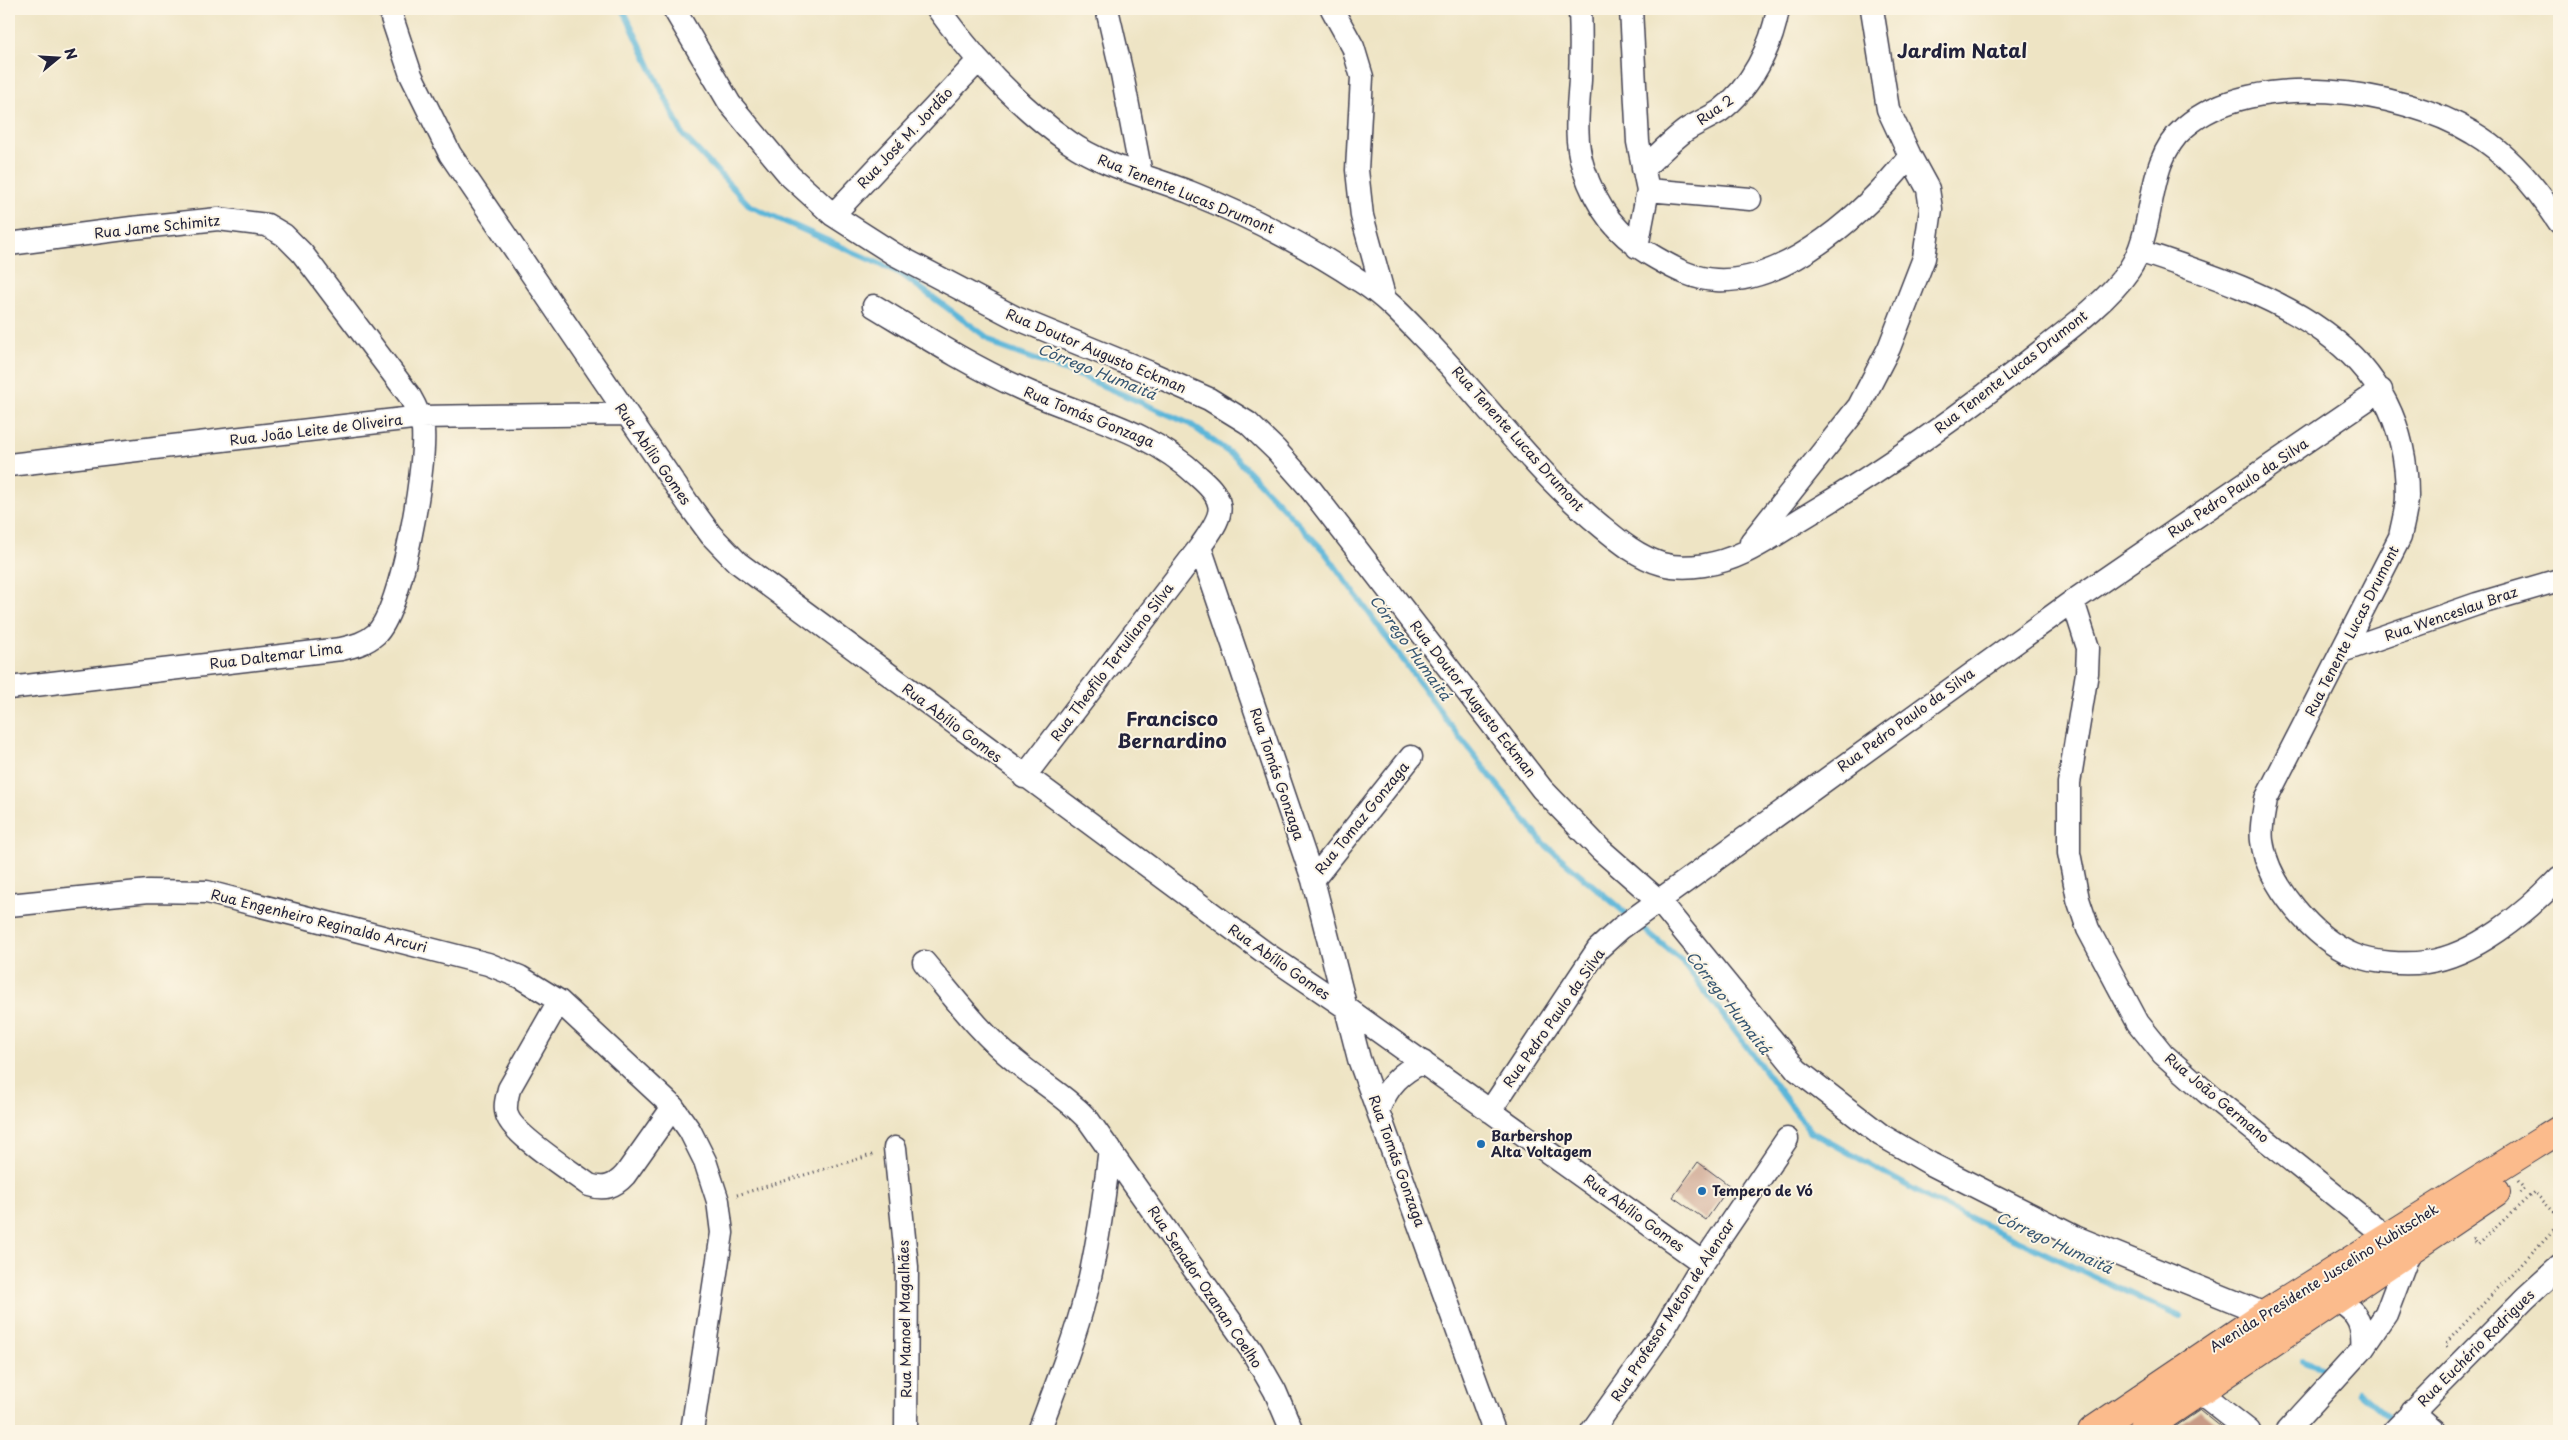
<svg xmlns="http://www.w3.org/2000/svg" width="2568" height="1440" viewBox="0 0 2568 1440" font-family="'Playpen Sans',sans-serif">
<rect width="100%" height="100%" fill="#fcf5e5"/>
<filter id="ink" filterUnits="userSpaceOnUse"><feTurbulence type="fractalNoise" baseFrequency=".02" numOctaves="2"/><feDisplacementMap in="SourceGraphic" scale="10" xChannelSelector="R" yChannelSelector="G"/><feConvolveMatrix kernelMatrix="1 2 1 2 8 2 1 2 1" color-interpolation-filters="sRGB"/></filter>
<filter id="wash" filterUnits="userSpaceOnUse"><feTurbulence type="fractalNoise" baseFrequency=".0096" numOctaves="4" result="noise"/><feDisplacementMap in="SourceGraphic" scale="20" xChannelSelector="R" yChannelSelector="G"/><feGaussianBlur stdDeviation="1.12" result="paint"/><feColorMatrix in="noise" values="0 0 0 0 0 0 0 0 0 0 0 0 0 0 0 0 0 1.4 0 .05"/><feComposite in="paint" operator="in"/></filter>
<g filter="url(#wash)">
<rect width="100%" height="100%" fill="#eee4c4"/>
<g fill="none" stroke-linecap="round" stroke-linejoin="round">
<path stroke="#5cb6d9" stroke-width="6" d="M623,9L683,135L750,206L900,273L1000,347L1083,377L1190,424L1235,457L1324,551L1448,722L1543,843L1683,962L1810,1131L1936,1202L2180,1317
M2302,1360L2331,1371
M2358,1392L2395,1424"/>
</g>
<g id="blocks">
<path fill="#c89b86" d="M1698,1162L1730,1186L1706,1220L1673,1197Z
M2200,1410L2226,1431H2169Z"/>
</g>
</g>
<g filter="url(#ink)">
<use href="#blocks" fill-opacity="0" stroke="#413f50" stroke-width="1"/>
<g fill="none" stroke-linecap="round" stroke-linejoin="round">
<g stroke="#413f50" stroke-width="25">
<path id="minor" d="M389,9L411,75L450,154L689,505L711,535L737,562L1264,952L1345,1007L1703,1263
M674,9L730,104L790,176L833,215L894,254L1016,318L1148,372L1209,399L1248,423L1276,450L1308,486L1542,789L1601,850L1659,901L1797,1070L1881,1135L1931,1164L2075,1237L2265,1314
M938,9C974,59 1018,106 1069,142C1106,168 1153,177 1194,194C1253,218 1307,246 1360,281C1384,296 1402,315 1422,336C1483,398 1533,471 1601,526C1619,541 1638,557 1662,564C1687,571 1720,564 1743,553C1765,543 1786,528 1806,516C1890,466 1969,409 2045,348C2072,327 2110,298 2129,270C2158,227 2143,163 2185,127C2253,68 2402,89 2473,133C2509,154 2536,187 2559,222
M1107,9L1122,74L1141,174
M1332,9L1353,47L1362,77L1357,170L1362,216L1384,296
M1580,9C1581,33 1581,56 1580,80C1578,109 1574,139 1583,167C1597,209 1617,236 1656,258C1675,269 1694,279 1716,280C1789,284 1868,209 1910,156
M1631,9L1638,142L1648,190L1637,247
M1643,169C1657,156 1671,141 1686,130C1697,123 1709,118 1720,111C1751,88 1772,46 1778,9
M1648,190L1750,199
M833,215L978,61
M9,244L132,228L218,219L267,225L284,235L302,253L409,395C416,407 421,417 423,430C426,468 402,609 376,634C366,643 354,646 341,649L9,688
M2139,251C2265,293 2407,336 2407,496C2407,510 2402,525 2400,537L2266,799C2264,813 2260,827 2262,841C2268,885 2314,939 2354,955C2373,963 2406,965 2426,962C2474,956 2527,912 2559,878
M874,306C922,335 969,365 1020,388C1084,418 1145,426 1199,477C1207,484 1217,493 1219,504C1223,518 1207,536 1200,547L1024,777
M9,465L421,417L625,414
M1751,542L1859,406L1889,348L1924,258L1931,209L1928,189L1910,156L1888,109L1872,9
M1200,547L1313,880L1359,1059L1494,1431
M2073,601L2088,648L2087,673L2069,783V853L2078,899L2088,929L2138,1023L2163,1054L2206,1092L2388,1238
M2342,651L2477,604L2559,580
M1313,880L1411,757
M9,905L149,891L207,892L488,964L520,977L559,1001L673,1107L690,1131L705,1161L718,1201L722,1233L692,1431
M924,962C953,996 980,1033 1015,1061C1040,1082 1067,1097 1089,1121L1252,1351L1275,1391L1292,1431
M559,1001L509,1089C507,1098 504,1106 507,1115C513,1135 571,1171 589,1185C604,1190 614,1187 625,1175L673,1107
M1379,1108C1389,1085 1400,1073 1423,1062
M1490,1111L1598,949L1621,928L2073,601L2381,390
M895,1148L907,1267L906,1431
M2324,1292C2351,1308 2365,1315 2362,1349
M2198,1391L2249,1431
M2412,1411L2435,1431
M1039,1431C1056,1386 1074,1341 1086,1294C1098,1246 1104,1197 1110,1148
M1592,1431L1661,1334L1703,1263L1787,1139
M2287,1431L2362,1349L2386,1314L2411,1248
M2394,1431L2526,1297L2559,1267"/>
</g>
<g stroke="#413f50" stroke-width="30">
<path id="highway" d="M2092,1431L2265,1314L2559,1130
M2141,1431L2496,1192"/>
</g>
<path stroke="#413f50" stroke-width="3" stroke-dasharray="1 4" stroke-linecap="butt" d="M2518,1181L2524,1189L2519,1193
M737,1195L875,1154
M2473,1238L2472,1239L2477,1245L2534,1192L2559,1217
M2447,1347L2445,1344L2559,1224"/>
<use href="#minor" stroke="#fff" stroke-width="22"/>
<use href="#highway" stroke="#fbbb8c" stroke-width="28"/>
</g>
</g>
<g fill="#1f6fb2" stroke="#fcf5e5" stroke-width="2">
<circle cx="1481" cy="1144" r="5"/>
<circle cx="1702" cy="1191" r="5"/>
</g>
<g text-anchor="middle" stroke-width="4" stroke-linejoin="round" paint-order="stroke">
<g font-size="14" fill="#22223b" stroke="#fcf5e5">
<text transform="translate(1715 110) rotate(-35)" y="5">Rua 2</text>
<text transform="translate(905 138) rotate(-47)" y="5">Rua José M. Jordão</text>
<text transform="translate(1186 194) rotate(22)" y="5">Rua Tenente Lucas Drumont</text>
<text transform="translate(157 227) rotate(-6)" y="5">Rua Jame Schimitz</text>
<text transform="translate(1096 351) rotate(23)" y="5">Rua Doutor Augusto Eckman</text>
<text transform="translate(2011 372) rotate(-38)" y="5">Rua Tenente Lucas Drumont</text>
<text transform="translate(1089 417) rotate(22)" y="5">Rua Tomás Gonzaga</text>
<text transform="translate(316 430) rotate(-7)" y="5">Rua João Leite de Oliveira</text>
<text transform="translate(1518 439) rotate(48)" y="5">Rua Tenente Lucas Drumont</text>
<text transform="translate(653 454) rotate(55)" y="5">Rua Abílio Gomes</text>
<text transform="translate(2238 488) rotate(-34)" y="5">Rua Pedro Paulo da Silva</text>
<text transform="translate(2451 614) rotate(-19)" y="5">Rua Wenceslau Braz</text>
<text transform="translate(2352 631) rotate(-63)" y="5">Rua Tenente Lucas Drumont</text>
<text transform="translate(276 656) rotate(-7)" y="5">Rua Daltemar Lima</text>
<text transform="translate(1112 662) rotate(-53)" y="5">Rua Theofilo Tertuliano Silva</text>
<text transform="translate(1473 699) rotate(52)" y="5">Rua Doutor Augusto Eckman</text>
<text transform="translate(1906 720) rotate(-36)" y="5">Rua Pedro Paulo da Silva</text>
<text transform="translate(952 723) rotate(37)" y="5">Rua Abílio Gomes</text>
<text transform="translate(1277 774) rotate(71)" y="5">Rua Tomás Gonzaga</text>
<text transform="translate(1362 818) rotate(-51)" y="5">Rua Tomaz Gonzaga</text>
<text transform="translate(319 921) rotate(14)" y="5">Rua Engenheiro Reginaldo Arcuri</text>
<text transform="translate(1279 962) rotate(35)" y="5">Rua Abílio Gomes</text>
<text transform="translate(1554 1018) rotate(-55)" y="5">Rua Pedro Paulo da Silva</text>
<text transform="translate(2217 1098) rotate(40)" y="5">Rua João Germano</text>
<text transform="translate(1397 1161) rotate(70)" y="5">Rua Tomás Gonzaga</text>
<text transform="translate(1634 1213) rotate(36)" y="5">Rua Abílio Gomes</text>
<text transform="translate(2324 1278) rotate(-32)" y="5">Avenida Presidente Juscelino Kubitschek</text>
<text transform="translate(1205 1287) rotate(56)" y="5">Rua Senador Ozanan Coelho</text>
<text transform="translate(1673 1310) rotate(-57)" y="5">Rua Professor Meton de Alencar</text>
<text transform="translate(905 1319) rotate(-91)" y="5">Rua Manoel Magalhães</text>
<text transform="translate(2476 1348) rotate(-45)" y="5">Rua Euchério Rodrigues</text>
</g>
<g font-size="14" font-weight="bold" fill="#22223b" stroke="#fcf5e5" text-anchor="start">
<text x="1491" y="1141">Barbershop<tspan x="1491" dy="16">Alta Voltagem</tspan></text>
<text x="1712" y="1196">Tempero de Vó</text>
</g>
<g font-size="15" font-style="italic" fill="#365672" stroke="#fcf5e5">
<text transform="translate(1097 372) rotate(22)" y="5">Córrego Humaitá</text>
<text transform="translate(1410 648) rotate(54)" y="5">Córrego Humaitá</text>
<text transform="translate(1728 1003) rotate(52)" y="5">Córrego Humaitá</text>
<text transform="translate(2054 1243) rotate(25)" y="5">Córrego Humaitá</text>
</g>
<g font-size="19" font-weight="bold" fill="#22223b" stroke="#fcf5e5">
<text x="1962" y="58">Jardim Natal</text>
<text x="1172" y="726">Francisco<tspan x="1172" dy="22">Bernardino</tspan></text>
</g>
</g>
<rect width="2568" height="1440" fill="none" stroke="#fcf5e5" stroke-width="30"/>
<g transform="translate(58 58) rotate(72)" stroke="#fcf5e5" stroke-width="4" paint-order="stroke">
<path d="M0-4L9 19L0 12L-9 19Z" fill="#22223b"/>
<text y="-8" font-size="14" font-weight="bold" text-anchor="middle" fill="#22223b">N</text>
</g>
</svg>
